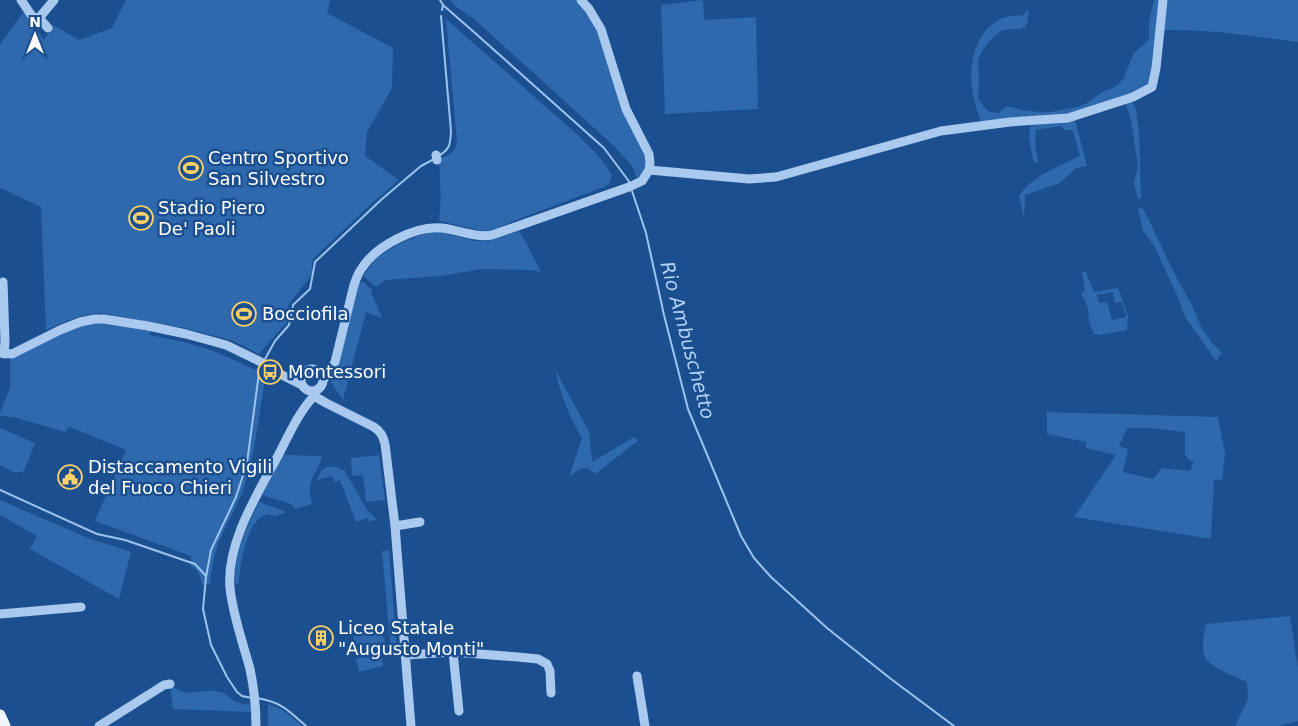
<svg xmlns="http://www.w3.org/2000/svg" width="1298" height="726" viewBox="0 0 1298 726" font-family="'DejaVu Sans',sans-serif">
<rect width="100%" height="100%" fill="#1b4f8f"/>
<path fill="#2e69ad" fill-rule="evenodd" d="M126,0H330L327,13L393,48L392,88L367,132L365,156L399,180L371,204L313,259L311,276L289,304L286,323L259,354L231,340L184,328L101,313C81,314 64,322 46,330L41,207L0,188V45L24,11L44,40L53,25L79,40L112,28Z
M450,0H577L582,6L596,27L645,154C647,165 645,170 637,179L633,167L615,147L474,19L455,6Z
M703,0L704,20L756,17L758,109L665,114L661,5Z
M1154,0H1159L1150,80L1144,89L1075,113L981,122C978,113 975,104 973,95C968,70 973,35 997,21C1004,16 1016,16 1024,15L1027,10H1029L1027,23L1025,27L1019,29H1010L1001,31L993,37L982,51L978,60L979,79L978,98L983,106L990,112L999,113L1006,107H1012L1021,110L1040,112H1050L1078,107L1087,103L1102,92L1117,86L1123,79L1134,53L1149,40V22Z
M1166,0H1298V42C1253,36 1209,29 1163,30Z
M446,19L578,135L602,160L612,175L609,184L604,187L516,220L497,228L486,231L478,230L440,221L439,219C442,200 440,179 439,159C450,155 454,154 457,142Z
M1131,101L1136,109L1139,132L1141,198L1138,199L1134,183L1138,166L1131,120L1126,105Z
M1075,119L1087,166L1076,168L1060,183L1025,195L1024,218L1019,196C1032,175 1059,167 1080,156L1074,134L1072,130H1064L1061,126L1036,130L1035,143L1038,163L1034,162L1029,140L1030,126Z
M1138,207L1144,210L1177,279L1191,303L1201,327L1213,344L1222,353L1216,361L1186,318L1175,291L1154,246L1143,231Z
M436,231L475,241H489L519,231L525,241L541,272L531,270L482,269L441,276L385,280L376,287L363,276L376,258L399,244L420,235Z
M1082,272H1086L1094,292L1118,288L1128,316L1127,330L1099,335L1094,334L1089,322L1088,308L1081,293L1085,290ZM1113,292L1115,303L1122,302L1126,317L1112,320L1107,302L1099,303L1097,295Z
M359,282H364L372,290L371,292L382,318L366,312L343,400L331,382Z
M101,321L150,330V335L188,343L219,353L255,370L258,367L266,371C260,408 256,447 245,484C239,503 228,521 220,539C214,553 212,569 210,584L202,585C201,577 199,570 191,566V556L95,521L126,450L70,427L65,432L13,417L0,416V413L10,388V359L45,340L82,325Z
M555,369L589,432L592,462L634,437L638,441L595,474L588,468L580,469L569,477L582,438C569,417 560,393 555,369Z
M1047,412L1218,417L1225,454L1222,480L1214,479L1211,538H1205L1074,517L1116,455L1086,448V442L1047,434ZM1127,428H1150L1185,432V455L1189,460L1194,462L1190,471L1162,468L1153,479L1123,472L1128,449L1119,446Z
M0,428L35,443L24,471L15,473L0,465Z
M284,455L322,456C321,467 311,475 310,487C309,492 311,498 312,504L295,509L291,504L262,495Z
M379,455L385,500L366,502L363,475L352,476L351,458Z
M327,467H336L345,471L367,510L377,519L369,522L368,518L356,522L340,480L334,482L332,476L317,480L321,471Z
M0,500L88,538L131,552L119,599L30,549L37,536L0,515Z
M259,502L284,511L285,513L274,516C249,505 239,567 239,583L235,584C235,552 245,531 259,502Z
M389,550L397,650L391,651L382,551Z
M1290,616L1298,669V721L1278,726H1235L1248,699L1247,682C1236,677 1210,668 1205,657C1201,647 1204,634 1206,624Z
M381,629L386,646L357,654L353,637Z
M380,652L383,666L359,672L356,659Z
M170,684C189,701 199,687 219,692C227,693 230,699 236,702C241,704 247,704 252,705V712L173,709Z
M268,704L283,710L302,726H268Z"/>
<g fill="none" stroke-linecap="round" stroke-linejoin="round">
<path stroke="#9cc4f0" stroke-width="2" d="M440,0L443,5L475,33L604,148L628,180L630,184
M442,10L443,5
M438,156C451,149 450,144 451,131L441,16
M631,188L646,233L664,315L688,409L741,536L754,558L771,577L827,628L891,679L954,726
M264,361L275,341L289,325L293,305L310,289L315,262L382,199L421,166L434,159
M0,490L97,534L125,540L195,564L206,576
M252,698L242,696L237,692L227,677L211,645L203,609L206,577L211,550L236,497L247,463L259,373L262,365
M257,698C281,702 288,710 306,726"/>
<path stroke="#a9c9ee" stroke-width="9" d="M21,0L32,16L39,18L54,0
M39,18L48,28
M436,155L437,160
M649,170L749,179L776,177L941,131L1010,122L1068,118L1133,97L1152,87L1156,68L1163,0
M3,282L5,341L4,354
M0,353L12,354L60,330L80,322L95,319H104L148,326L186,334L226,345L257,360L277,371L280,374L302,385
M301 380a11 11 0 1 1 22 0a11 11 0 1 1-22 0Z
M323,380L330,372L335,362L354,285C356,279 358,273 362,268C376,246 416,225 442,228C459,230 475,238 492,235L629,187L642,181L649,170L650,163L649,154L626,109L601,29L589,9L581,0
M314,396L326,403L374,427C381,432 383,436 385,444L395,526L411,726
M395,526L420,522
M0,614L81,607
M453,652L459,711
M406,655L453,652L518,657L538,659L547,664L550,671L551,693
M637,676L645,726
M99,726L164,685L170,684
M256,726C256,707 254,688 250,669C243,643 233,616 230,588C226,543 258,493 279,454C289,434 299,412 314,396V391"/>
<path stroke="#f0f6ff" stroke-width="11" d="M0,715L5,726"/>
</g>
<defs>
<g id="stadium-ring" transform="scale(1.25)"><circle r="9.5" fill="#1b4f8f" stroke="#ffd166" stroke-width="1.5"/><path d="M0-5a6.5 5 0 1 0 0 10a6.5 5 0 1 0 0-10ZM-3.5-1.8h7v3.6h-7Z" fill="#ffd166"/></g>
<g id="bus-ring" transform="scale(1.25)"><circle r="9.5" fill="#1b4f8f" stroke="#ffd166" stroke-width="1.5"/><path d="M-5-6H5V4H4V6H2V4H-2V6H-4V4H-5ZM-3.5-4V0h7V-4ZM-3.5 1.2v1.5H-2V1.2ZM2 1.2v1.5H3.5V1.2Z" fill="#ffd166"/></g>
<g id="civic-ring" transform="scale(1.25)"><circle r="9.5" fill="#1b4f8f" stroke="#ffd166" stroke-width="1.5"/><path d="M-.6-6.5H3V-4.5H.6V-3L4-1V1h2V6H-6V1h2V-1L-.6-3ZM-1.2 2.5V6h2.4V2.5Z" fill="#ffd166"/></g>
<g id="building-ring" transform="scale(1.25)"><circle r="9.5" fill="#1b4f8f" stroke="#ffd166" stroke-width="1.5"/><path d="M-4-6H4V6H1V3H-1V6H-4ZM-2.5-4.3h1.7v1.8h-1.7ZM.8-4.3h1.7v1.8H.8ZM-2.5-1h1.7V.8h-1.7ZM.8-1h1.7V.8H.8Z" fill="#ffd166"/></g>
</defs>
<g fill-rule="evenodd">
<use href="#stadium-ring" x="191" y="168"/>
<use href="#stadium-ring" x="141" y="218"/>
<use href="#stadium-ring" x="244" y="314"/>
<use href="#bus-ring" x="270" y="372"/>
<use href="#civic-ring" x="70" y="477"/>
<use href="#building-ring" x="321" y="638"/>
</g>
<g text-anchor="middle" stroke-width="5" stroke-linejoin="round" paint-order="stroke">
<g font-size="18" fill="#fff" stroke="#1b4f8f" text-anchor="start">
<text x="208" y="164">Centro Sportivo<tspan x="208" dy="21">San Silvestro</tspan></text>
<text x="158" y="214">Stadio Piero<tspan x="158" dy="21">De' Paoli</tspan></text>
<text x="262" y="320">Bocciofila</text>
<text x="288" y="378">Montessori</text>
<text x="88" y="473">Distaccamento Vigili<tspan x="88" dy="21">del Fuoco Chieri</tspan></text>
<text x="338" y="634">Liceo Statale<tspan x="338" dy="21">"Augusto Monti"</tspan></text>
</g>
<g font-size="19" font-style="italic" fill="#b5d3f5" stroke="#1b4f8f">
<text transform="translate(688 340) rotate(75)" y="7">Rio Ambuschetto</text>
</g>
</g>
<g transform="translate(35 35)" stroke="#1b4f8f" stroke-width="4" paint-order="stroke">
<path d="M0-4L9 19L0 12L-9 19Z" fill="#ffffff"/>
<text y="-8" font-size="14" font-weight="bold" text-anchor="middle" fill="#ffffff">N</text>
</g>
</svg>
